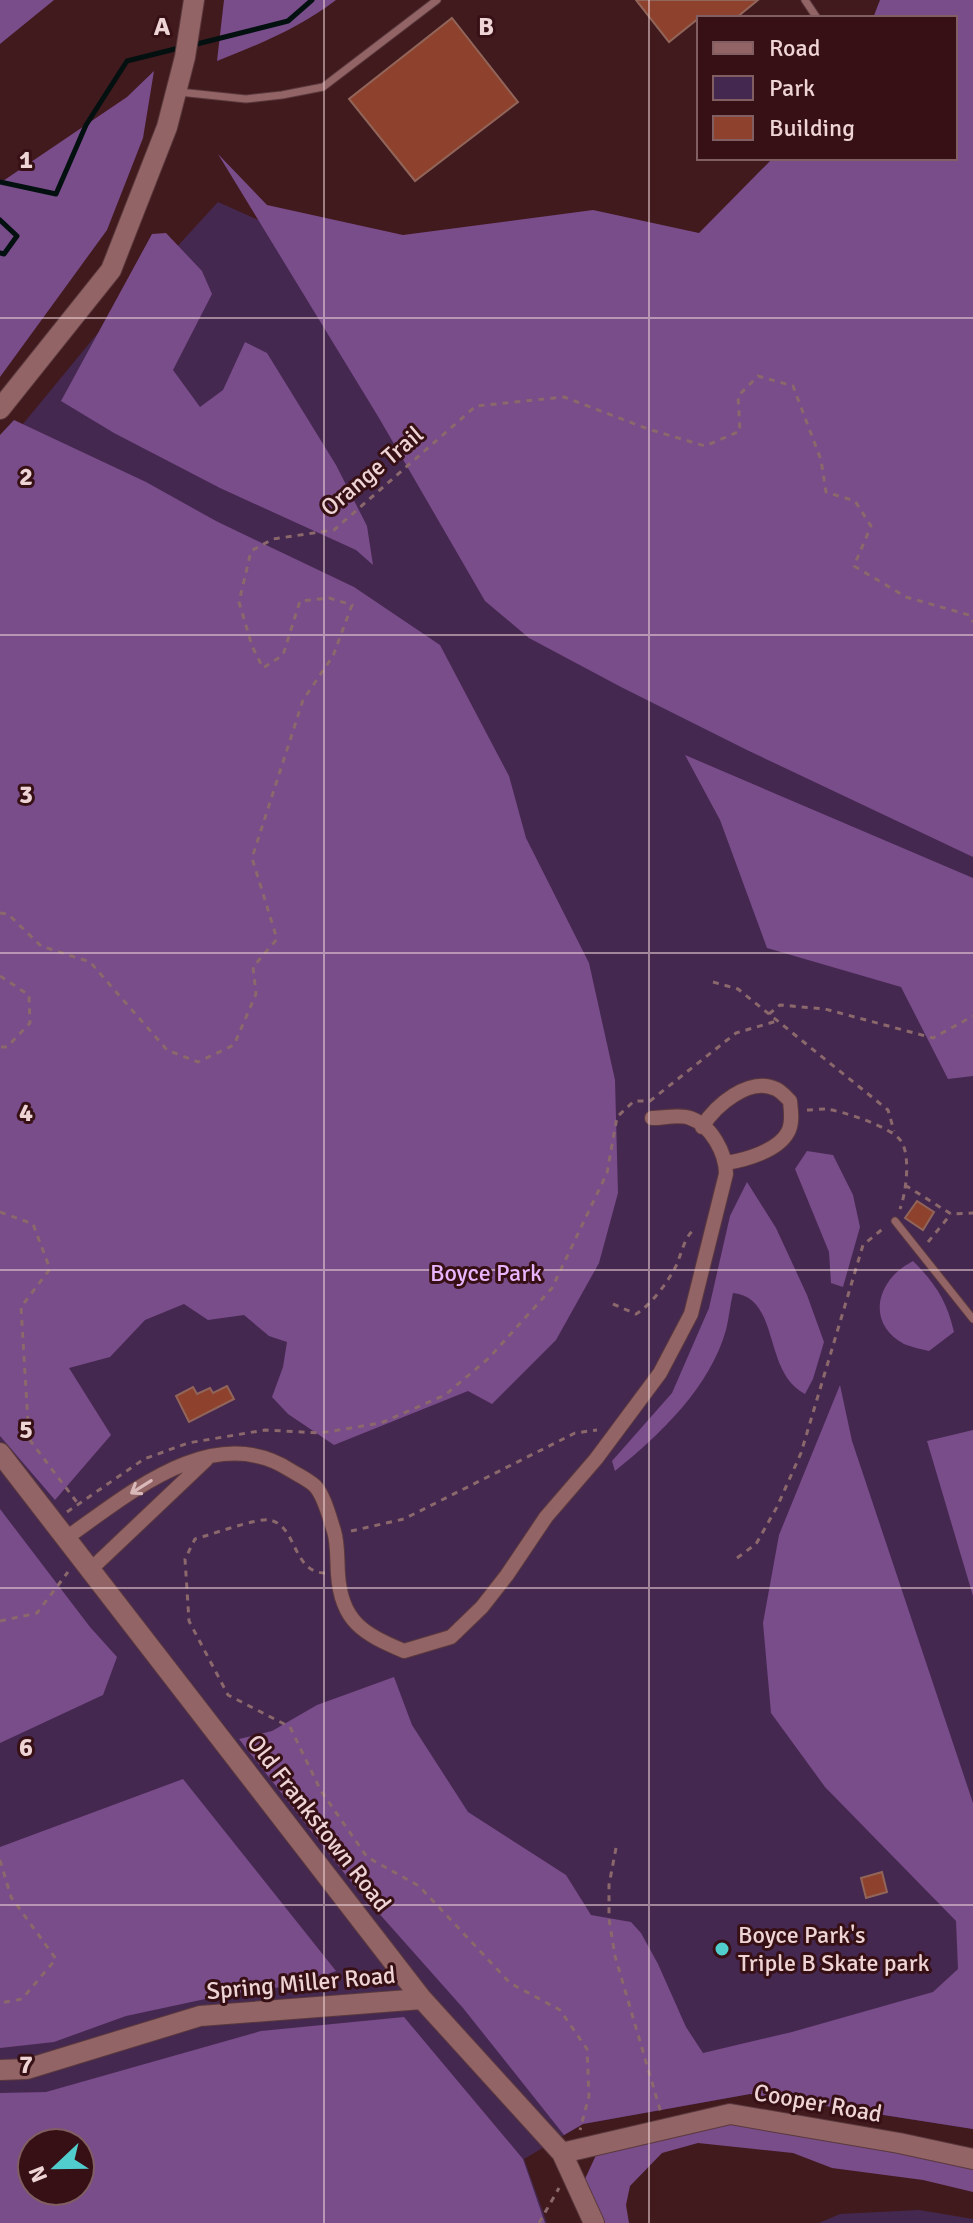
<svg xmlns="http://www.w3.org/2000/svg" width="973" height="2223" viewBox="0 0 973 2223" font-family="Signika,sans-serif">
<rect width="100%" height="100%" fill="#411a1e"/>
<path fill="#452850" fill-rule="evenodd" d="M973,0V2129L750,2094L583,2124L524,2159L547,2223H0V452L97,334L218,202L587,366L955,158V18ZM32,2143H80V2191H32Z
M919,2210L973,2219V2223H819L840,2214Z"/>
<path fill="#794c8a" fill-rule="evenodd" d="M0,0H54L0,44Z
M224,0H336C299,28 260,44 217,61Z
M880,0H973V857L749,751L621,687L529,638L485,601L379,418L218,154L267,205L403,235L593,210L699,233L773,158H955V18H873Z
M154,71L143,138L107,230L0,377V183L127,97Z
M166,233L202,271L212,294L173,370L200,407L223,390L245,342L267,353L336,465L367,526L373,565L356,550L220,488L114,433L61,401L152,234Z
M14,420L146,482L216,521L354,587L440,645L509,776L526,838L589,963L615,1080L618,1193L599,1263L556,1340L492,1404L468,1391L334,1445L288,1414L272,1397L283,1367L287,1342L269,1336L244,1315L208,1320L184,1304L145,1320L110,1357L69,1368L111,1435L55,1500L0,1436V435Z
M685,755L973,878V1076L948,1079L901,987L767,948L720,820Z
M807,1151L833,1155L853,1195L860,1227L843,1287L831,1283L829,1252L795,1169Z
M747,1182L776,1228L807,1295L824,1342L813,1379L805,1394C762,1372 781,1298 733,1293C730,1305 729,1318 726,1330C710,1387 660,1435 615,1471L612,1461L672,1393L709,1308L730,1216Z
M913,1261C935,1283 947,1301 954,1332L929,1351C921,1349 911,1347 904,1344C876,1329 872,1300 893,1276C898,1270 906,1265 913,1261Z
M840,1385L852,1441L973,1803V2129L750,2094L583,2124L564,2135L463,2008L352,1883L239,1739L272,1731L317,1705L394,1677L412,1725L468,1812L566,1875L591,1915L631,1922L641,1933L658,1964L686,2027L703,2053L792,2032L933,1992L958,1969L956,1921L825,1787L771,1713L763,1623L779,1535Z
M973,1430V1596L927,1441Z
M0,1509L90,1627L117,1657L103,1695L0,1743Z
M183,1779L336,1971L296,1985L224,1995L126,2016L54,2042L0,2048V1847Z
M404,2017L523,2159L545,2223H0V2093L46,2092L261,2031ZM32,2143H80V2191H32Z
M727,2123L973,2165V2192L923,2180L832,2168L793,2153L698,2143L662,2153L630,2186L626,2205L629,2223H605L584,2181L597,2153Z"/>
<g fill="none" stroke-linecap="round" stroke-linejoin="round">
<path stroke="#031010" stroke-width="5" d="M193,45L288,21L312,0
M0,182L56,194L86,125L127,61L183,47
M0,220L17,236L4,254L0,253"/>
</g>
<path fill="#8e422e" stroke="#916559" stroke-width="2" d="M636,0H758L736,18H699L669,42Z
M452,18L518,102L415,181L349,99Z
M917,1201L934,1212L923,1230L905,1218Z
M227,1386L234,1399L189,1422L176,1396L193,1387L197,1394L210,1388L213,1393Z
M882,1872L887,1892L866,1898L861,1878Z"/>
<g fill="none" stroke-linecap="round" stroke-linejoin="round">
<g stroke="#5a393d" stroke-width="9">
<path id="lane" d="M805,0L817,18
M179,92L246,99L282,95L323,87L437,0
M895,1221L973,1319"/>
</g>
<g stroke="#5a393d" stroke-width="16">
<path id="street" d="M702,1127C715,1106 749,1076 776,1089C781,1091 786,1097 790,1101C791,1111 793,1123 788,1132C778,1151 745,1160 726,1163
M66,1538C128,1495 213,1420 290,1470C298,1475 309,1480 315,1486C324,1495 330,1519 334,1531C338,1544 337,1560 338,1574C341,1622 364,1634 404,1651L451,1637L482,1607L507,1575L546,1517L596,1459L660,1373L691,1314L726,1174C726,1153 711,1125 690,1118C680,1114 663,1118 652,1118
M90,1570L206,1460"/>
</g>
<g stroke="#5a393d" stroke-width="22">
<path id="secondary" d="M0,409L111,270L167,127L185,57L194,0
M0,1453L422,1999L562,2153L594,2223
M0,2070L27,2069L200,2016L422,1999
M562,2153L730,2114L899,2143L973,2159"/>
</g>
<path stroke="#8a686b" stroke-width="3" stroke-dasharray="6 6" stroke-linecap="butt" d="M0,913L8,914L41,946L90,962L167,1050L198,1062L234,1045L256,994L253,967L277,939L252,858L303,700L333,656L352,605L329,598L300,601L283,655L263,668L252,646L239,602L251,551L273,539L334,530L476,406L564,397L648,429L705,446L740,431L738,396L758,376L793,386L821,460L826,492L855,501L871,526L854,566L906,597L969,615L973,622
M0,976L29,995L30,1023L7,1047H0
M713,982L738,989L888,1110L894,1131
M769,1014L780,1005L825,1009L933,1038L973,1016
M807,1110C813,1110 820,1109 826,1109C842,1111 892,1127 901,1141C911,1156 906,1193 900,1209
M905,1185L951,1214L973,1213
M0,1212L33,1224L50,1269L21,1307L29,1439L79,1505
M928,1242L951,1214
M613,1304L636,1314C651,1305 668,1282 676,1266C682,1253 684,1236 696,1228
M67,1512L144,1459L188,1443L265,1430L320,1433L381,1423L445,1395L489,1358L552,1288L607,1173L617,1117L634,1101H650L736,1033L777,1021
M351,1531L404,1519L575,1433L597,1430
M737,1558L756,1544L777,1507L801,1453L863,1245L885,1227
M325,1573C292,1573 297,1524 269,1520C256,1518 210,1535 195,1539L185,1559L189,1621L228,1695L290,1727L321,1791L367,1857L419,1886L510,1983L560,2010L587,2049L589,2096L580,2130
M0,1621L37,1613L68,1572
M616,1848L609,1885V1919L615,1956L661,2113
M0,1860L11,1897L56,1959L22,1999L0,2003
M539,2223L559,2188"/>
<use href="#lane" stroke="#926466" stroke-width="7"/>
<use href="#street" stroke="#926466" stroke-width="14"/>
<use href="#secondary" stroke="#926466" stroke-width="20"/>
</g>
<defs><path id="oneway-shaft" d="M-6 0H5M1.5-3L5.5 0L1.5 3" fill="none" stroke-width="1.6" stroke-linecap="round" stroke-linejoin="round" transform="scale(2)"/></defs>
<use stroke="#d8b8b9" href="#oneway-shaft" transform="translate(141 1487) rotate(148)"/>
<path fill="none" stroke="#efd4d5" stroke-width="2" stroke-opacity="0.55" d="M324,0V2223M649,0V2223M0,318H973M0,635H973M0,953H973M0,1270H973M0,1588H973M0,1905H973"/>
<circle fill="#52cdce" stroke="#361015" stroke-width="3" cx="722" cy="1949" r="8"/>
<g text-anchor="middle" stroke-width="6" stroke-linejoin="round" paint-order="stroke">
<g font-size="24" fill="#efd4d5" stroke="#361015">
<text transform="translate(372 471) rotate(-40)" y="8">Orange Trail</text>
<text transform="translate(319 1823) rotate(52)" y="8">Old Frankstown Road</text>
<text transform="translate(301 1983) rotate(-5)" y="8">Spring Miller Road</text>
<text transform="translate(818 2103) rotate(10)" y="8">Cooper Road</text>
</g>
<g font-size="24" fill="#e9b6fd" stroke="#361015">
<text x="486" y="1281">Boyce Park</text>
</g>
<g font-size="24" fill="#efd4d5" stroke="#361015" text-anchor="start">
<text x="738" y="1943">Boyce Park's<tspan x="738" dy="28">Triple B Skate park</tspan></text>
</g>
</g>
<g font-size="26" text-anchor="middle" font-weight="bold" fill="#efd4d5" stroke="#361015" stroke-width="6" stroke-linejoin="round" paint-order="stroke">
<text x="162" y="35">A</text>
<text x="486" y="35">B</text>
<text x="26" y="168">1</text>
<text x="26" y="485">2</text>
<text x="26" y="803">3</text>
<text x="26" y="1121">4</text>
<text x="26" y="1438">5</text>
<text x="26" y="1756">6</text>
<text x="26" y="2073">7</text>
</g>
<rect x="697" y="16" width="260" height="144" fill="#361015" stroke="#805e62" stroke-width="2"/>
<rect x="713" y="42" width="40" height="12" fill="#926466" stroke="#805e62" stroke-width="2"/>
<text x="769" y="56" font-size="24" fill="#efd4d5">Road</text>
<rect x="713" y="76" width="40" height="24" fill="#452850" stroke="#805e62" stroke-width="2"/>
<text x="769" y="96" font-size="24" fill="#efd4d5">Park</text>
<rect x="713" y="116" width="40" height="24" fill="#8e422e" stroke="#805e62" stroke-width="2"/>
<text x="769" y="136" font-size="24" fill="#efd4d5">Building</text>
<g transform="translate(56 2167) rotate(248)"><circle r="38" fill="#361015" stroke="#805e62" stroke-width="2"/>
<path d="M0-6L14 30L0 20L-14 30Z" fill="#52cdce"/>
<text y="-12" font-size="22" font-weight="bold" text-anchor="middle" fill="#efd4d5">N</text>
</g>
</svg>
